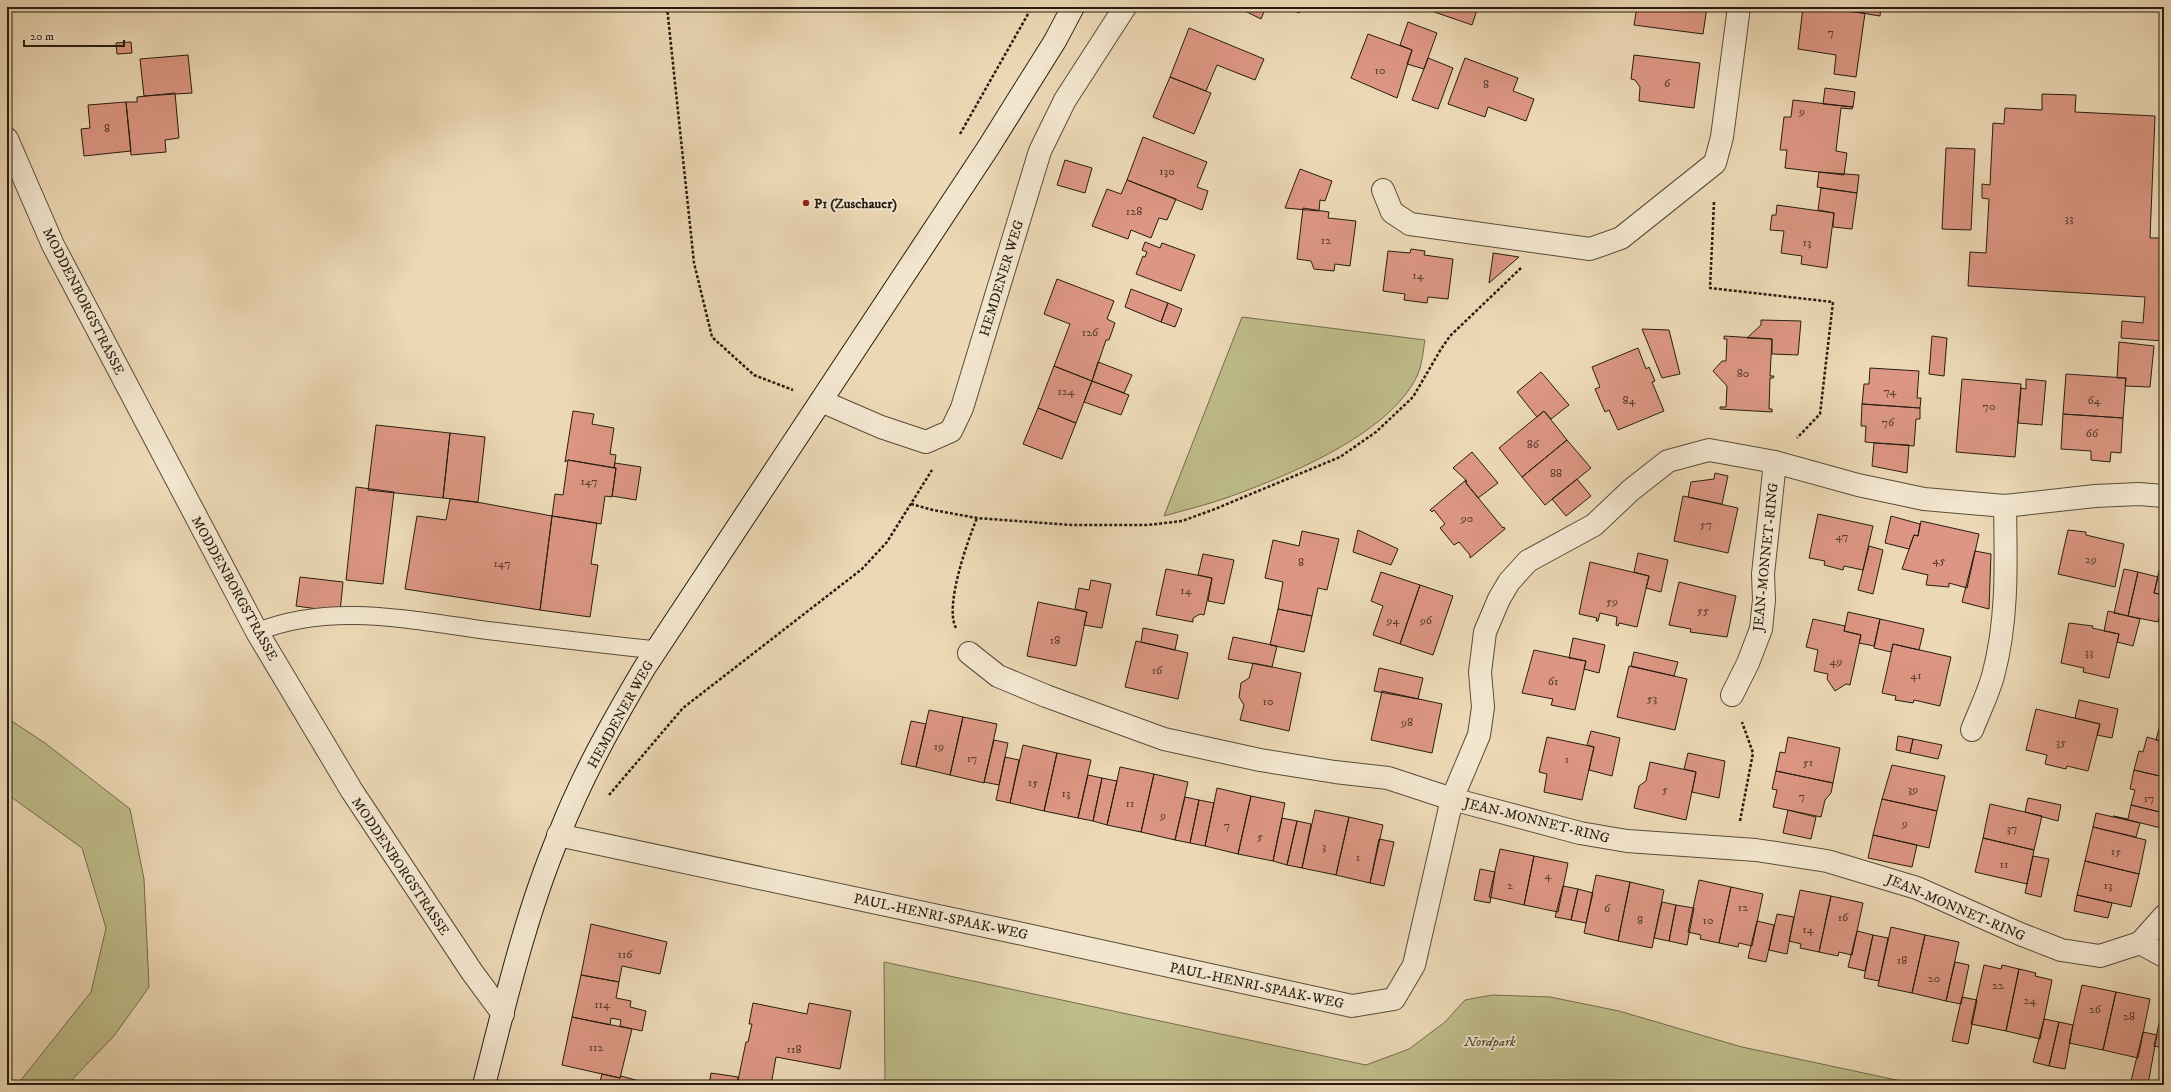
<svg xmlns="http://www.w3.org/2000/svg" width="2171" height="1092" viewBox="0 0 2171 1092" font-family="'IM FELL DW Pica',serif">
<rect width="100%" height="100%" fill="#ecd8b5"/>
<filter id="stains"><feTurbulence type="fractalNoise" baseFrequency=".005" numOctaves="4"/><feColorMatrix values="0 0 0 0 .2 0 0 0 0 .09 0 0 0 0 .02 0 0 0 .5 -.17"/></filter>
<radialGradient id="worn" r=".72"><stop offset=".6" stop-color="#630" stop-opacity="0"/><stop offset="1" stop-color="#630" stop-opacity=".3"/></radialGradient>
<path fill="#bebc89" stroke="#726c4d" d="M1242,317L1425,340C1423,351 1422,366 1417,376C1389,435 1285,477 1226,498C1206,505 1185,510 1164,516Z
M7,718L45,743L130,809L144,879L149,987L114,1036L67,1085H17L91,992L106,928L82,848L7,794Z
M884,962L1366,1065L1409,1049L1445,1022L1465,1000L1492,995L1550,997L1619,1011L1742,1047L1920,1085H885Z"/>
<path fill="#dc9683" stroke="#261d11" d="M1237,7H1266L1261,19Z
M1287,7H1302L1299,13Z
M1420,7H1478L1472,25Z
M1637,7H1707L1703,34L1634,25Z
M1803,7L1865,13L1856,77L1834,74L1836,55L1798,49Z
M1850,7H1881L1880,16L1849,11Z
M1408,22L1437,33L1424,69L1407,64L1412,50L1400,45Z
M1189,28L1264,59L1255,80L1217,65L1206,91L1170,77Z
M1368,34L1412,50L1397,98L1351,78Z
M131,42L132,53L117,54L116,43Z
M188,55L192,93L144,96L140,59Z
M1634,55L1700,63L1694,108L1639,101L1640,87L1635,80L1631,79Z
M1428,58L1453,68L1438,109L1412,100Z
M1465,58L1518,78L1513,91L1534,99L1526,121L1488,107L1485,117L1448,104Z
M1170,77L1211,93L1194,134L1153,117Z
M1825,88L1855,92L1853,107L1823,104Z
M175,93L179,138L165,140L166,152L131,155L126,102H137V97Z
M2042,94L2076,95L2075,112L2155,116L2150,238H2164V341L2121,338L2122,321L2143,323L2145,297L1968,286L1970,252L1986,253L1989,199L1982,198V184L1990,185L1993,123L2004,124L2005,108L2042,110Z
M1793,100L1853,107L1852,109L1841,108L1836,151L1847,153L1844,175L1785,168L1787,150H1780L1784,117H1791Z
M126,102L131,151L84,156L81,129L90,128L88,105Z
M1143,137L1207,162L1197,187L1208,191L1202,210L1127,180Z
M1946,148L1975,149L1971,230L1942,229Z
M1065,160L1092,168L1085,193L1057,185Z
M1300,169L1332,181L1325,201L1320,200L1319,211L1285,208Z
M1819,172L1859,175L1857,193L1817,187Z
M1127,180L1176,199L1167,220L1159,218L1151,238L1131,230L1128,239L1092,226L1107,189L1121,194Z
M1821,188L1857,193L1852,229L1833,227L1834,213L1818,210Z
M1777,205L1834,213L1827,268L1801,264L1802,256L1781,253L1784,231L1770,230L1772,215H1776Z
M1303,208L1329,212L1328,218L1356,221L1350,266L1335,264L1334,271L1314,269L1311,261L1297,259Z
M1145,242L1160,248L1162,243L1195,255L1181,291L1136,274L1143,256L1145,257L1147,252L1142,250Z
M1411,249L1425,251L1424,255L1453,259L1448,299L1428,297L1427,303L1404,300L1405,294L1383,291L1388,251L1410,253Z
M1493,253L1519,257L1489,283L1493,255Z
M1057,279L1114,301L1107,319L1115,323L1109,340H1106L1092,381L1054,366L1070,324L1044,314Z
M1131,289L1168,303L1161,322L1125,307Z
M1168,303L1182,309L1175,327L1161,322Z
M1761,320L1801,321L1798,355L1772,354V339L1747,338L1761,325Z
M1642,329L1669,330L1680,374L1662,378Z
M1724,336L1772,339L1770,376H1774L1773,378H1770L1769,409H1772V412L1720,409V407H1726L1727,386L1713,371L1722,361H1726L1727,339H1724Z
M1932,336L1947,338L1944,376L1929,374Z
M2119,342L2154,346L2150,387L2125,386L2126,378H2117Z
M1638,348L1646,369L1649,367L1655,381L1652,382L1664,411L1618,430L1609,410L1605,412L1595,389L1600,387L1592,367Z
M1098,362L1132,375L1124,393L1092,381Z
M1054,366L1092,381L1076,423L1038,408Z
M1870,368L1919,371L1917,398H1921L1920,408L1862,404L1864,384H1869Z
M1541,372L1569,405L1551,419L1544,411L1537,417L1517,392Z
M2066,374L2126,378L2123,418L2063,414Z
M1962,379L2021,384L2015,457L1956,452Z
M2026,379L2046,381L2042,425L2018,423L2021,388L2026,389Z
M1092,381L1129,395L1121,415L1084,402Z
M1862,404L1920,408V419H1916L1914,446L1865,442L1866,426H1861Z
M1038,408L1076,423L1062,459L1023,444Z
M573,411L594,414L592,424L614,428L610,454L616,455L614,468L568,460L565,462Z
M1544,411L1567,440L1522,477L1499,448Z
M2063,414L2123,418L2121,453L2111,452L2110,462L2091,460V451L2061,449Z
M376,425L450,433L443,498L368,490Z
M450,433L485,437L478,502L443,498Z
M1567,440L1591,468L1545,505L1522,477Z
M1874,443L1909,445L1907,473L1872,466Z
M1472,452L1498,483L1478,498L1466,483V480L1453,468Z
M568,460L616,468L612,497L605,496L601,524L552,516L555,494L563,495Z
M615,463L641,467L636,500L612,496L616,468H614Z
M1715,473L1728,476L1722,504L1688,497L1691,482L1714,479Z
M1577,479L1591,496L1566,516L1552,499Z
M1466,480V483L1503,528L1504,527L1505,529L1470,558V555L1459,542L1454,545L1440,528L1445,524L1434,510L1432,512L1430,510Z
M356,487L394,492L383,584L346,580Z
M1683,496L1738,508L1728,553L1674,541Z
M450,499L482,503L552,516L540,610L405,589L417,516L446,520Z
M1818,514L1873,526L1863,570L1844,566L1843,570L1824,565L1825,561L1809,558Z
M552,516L597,523L591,564L598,565L590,617L540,610Z
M1891,516L1920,524L1918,536L1914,535L1909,549L1885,543Z
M1921,521L1979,534L1967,588L1949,583V587L1926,585L1928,575L1902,569L1914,535L1918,536Z
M1358,530L1398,549L1391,565L1353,552Z
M2068,530L2086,532V535L2124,544L2115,587L2058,574Z
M1302,531L1339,539L1327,590L1318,588L1312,616L1278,609L1283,582L1265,578L1273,540L1299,546Z
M1869,546L1883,550L1873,594L1858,590Z
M2164,549V595L2154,593Z
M1975,551L1991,554L1989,609L1962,602Z
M1638,553L1668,560L1661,592L1646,588L1649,576L1634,572Z
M1203,554L1234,560L1224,604L1208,601L1212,578L1198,575Z
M1590,562L1649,576L1637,627L1619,623L1618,626L1616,625L1617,617L1600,613L1598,621H1596L1597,618L1579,614Z
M1166,569L1212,578L1204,615L1200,614L1193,618V622L1156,615Z
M2124,569L2138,572L2128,616L2114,613Z
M1381,572L1420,585L1400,644L1373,635L1383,606L1371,601Z
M2138,572L2158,577L2154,593L2164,595L2158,622L2128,616Z
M300,577L343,582L340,612L296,606Z
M1091,580L1111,584L1102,628L1084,625L1087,612L1075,609L1079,588L1089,590Z
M1679,582L1736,596L1727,637L1690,632L1691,629L1669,625Z
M1420,585L1453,596L1433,655L1400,644Z
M1038,602L1087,612L1076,666L1027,656Z
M1278,609L1312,616L1304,652L1270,645Z
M2108,611L2140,619L2133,646L2117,642L2119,634L2104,631Z
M1848,612L1880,619L1874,646L1859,643L1861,635L1844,631Z
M1813,619L1845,626L1844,631L1861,635L1850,685L1846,684L1835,691L1827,679L1828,674L1814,671L1818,650L1806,647Z
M1880,619L1924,629L1919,650L1893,644L1891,652L1874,648Z
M2069,623L2093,626L2092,628L2119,634L2109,678L2083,672L2084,668L2061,663Z
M1143,628L1178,635L1175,650L1141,642Z
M1233,637L1277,646L1272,667L1228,659Z
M1573,638L1605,645L1599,673L1584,669L1586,661L1569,658Z
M1136,641L1188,653L1178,699L1125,687Z
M1893,644L1951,657L1940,706L1914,700L1913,703L1895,700L1896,696L1882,693Z
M1534,650L1586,661L1575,710L1551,705L1553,699L1522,693Z
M1634,652L1678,662L1674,676L1631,666Z
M1253,663L1301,673L1289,731L1240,720L1244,705L1239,697L1241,683L1249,678Z
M1629,666L1687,679L1675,730L1617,717Z
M1379,668L1423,678L1418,699L1374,691Z
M1382,691L1442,704L1432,753L1371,740Z
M2079,700L2118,709L2112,738L2097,735L2100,724L2075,718Z
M2036,709L2100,724L2088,771L2067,766L2066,769L2045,764L2047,755L2026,750Z
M929,710L963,717L950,775L916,767Z
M963,717L997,724L984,783L950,775Z
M911,721L926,724L916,767L901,764Z
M2160,725L2164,726V742L2156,740Z
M1591,731L1620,738L1612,776L1589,770L1594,747L1587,745Z
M1898,736L1913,739L1910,753L1896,750Z
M1547,737L1594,747L1582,800L1544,792L1547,774L1539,772Z
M1788,737L1840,748L1833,783L1776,771L1780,752L1785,753Z
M2147,737L2164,742V777L2134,770L2139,751L2143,752Z
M1913,739L1942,745L1938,759L1910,753Z
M994,740L1008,743L999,785L984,782Z
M1023,745L1057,753L1044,811L1010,803Z
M1057,753L1091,760L1078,818L1044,811Z
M1688,753L1725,761L1719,798L1692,792L1696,772L1684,769Z
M1005,757L1019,760L1010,803L996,800Z
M1650,762L1696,772L1686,820L1634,808L1639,786L1646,781Z
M1892,765L1945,776L1937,811L1882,799Z
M1120,767L1154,774L1141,832L1107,825Z
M2134,770L2164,777V813L2131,805L2135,790L2130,789Z
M1776,771L1833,783L1831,793L1825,800L1821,817L1773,807L1777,790L1772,789Z
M1154,774L1188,782L1175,840L1141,832Z
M1088,775L1102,778L1093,821L1078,818Z
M1102,778L1117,781L1107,825L1093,821Z
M1217,788L1251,796L1238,854L1205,846Z
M1251,796L1285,803L1273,861L1238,854Z
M1185,797L1199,800L1190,843L1175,840Z
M2028,798L2061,805L2058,821L2025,812Z
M1882,799L1937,811L1929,848L1873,835Z
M1199,800L1214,803L1205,846L1190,843Z
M1990,804L2042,816L2034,850L1983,838Z
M2131,805L2164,813L2161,828L2113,816L2128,819Z
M1315,810L1349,817L1336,875L1302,868Z
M1788,810L1816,817L1811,839L1783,833Z
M2096,813L2140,823L2136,837L2093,827Z
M1349,817L1383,825L1370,883L1336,875Z
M1282,818L1297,821L1287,865L1273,861Z
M1297,821L1311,824L1302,868L1287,865Z
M2093,827L2146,840L2139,874L2085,861Z
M1873,835L1917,845L1912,867L1868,858Z
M1983,838L2034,850L2027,884L1975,872Z
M1379,839L1394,842L1384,886L1370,883Z
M1500,849L1534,856L1524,905L1489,897Z
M1534,856L1568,863L1558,912L1524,905Z
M2033,856L2049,859L2041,897L2025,893Z
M2085,861L2139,874L2131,907L2077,895Z
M1480,869L1495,872L1490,903L1474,900Z
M1596,875L1630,882L1618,941L1584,933Z
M1699,880L1731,887L1719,943L1700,939L1701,935L1688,932Z
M1630,882L1664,890L1652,948L1618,941Z
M1563,886L1578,889L1571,920L1555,917Z
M1731,887L1763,894L1752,946L1739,943L1738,947L1719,943Z
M1578,889L1593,893L1586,923L1571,920Z
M1800,890L1831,896L1819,952L1800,948L1801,944L1789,941Z
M2077,895L2112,903L2108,918L2074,911Z
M1831,896L1863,903L1852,955L1839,952L1838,956L1819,952Z
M1662,902L1676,905L1669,941L1654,938Z
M1676,905L1694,908L1687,945L1669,941Z
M1777,914L1794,917L1787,954L1769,950Z
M1757,921L1774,925L1766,962L1748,958Z
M591,924L667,942L660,974L622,966L619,982L581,975Z
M1891,927L1925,935L1912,993L1878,986Z
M1857,931L1873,935L1865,971L1848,967Z
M1873,935L1888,938L1879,981L1864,978Z
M1925,935L1959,942L1946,1001L1912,993Z
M1955,962L1969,965L1961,1004L1946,1001Z
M1984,965L2001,969L2002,965L2019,969L2006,1031L1971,1024Z
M2019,969L2036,973L2035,976L2052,980L2040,1039L2006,1031Z
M581,975L619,982L616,998L631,1001L630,1007L646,1011L642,1031L620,1026L621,1020L611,1018L610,1025L572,1017Z
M2082,985L2116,992L2103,1050L2069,1043Z
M2116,992L2150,999L2138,1058L2103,1050Z
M1962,997L1977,1000L1968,1044L1952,1041Z
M2164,1002V1048L2154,1046Z
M753,1003L807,1014L809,1003L851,1011L840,1069L776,1057L771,1085H737L746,1042H748L752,1024H749Z
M572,1017L632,1029L620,1078L562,1065Z
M2044,1019L2059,1022L2049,1066L2033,1062Z
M2059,1022L2073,1025L2065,1069L2049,1066Z
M2143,1032L2157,1035L2148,1084L2131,1081Z
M711,1073L738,1077L737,1085H709Z
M602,1074L620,1078L621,1076L654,1085H599Z"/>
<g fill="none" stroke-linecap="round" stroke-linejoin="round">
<g stroke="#584c3a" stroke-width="19">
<path id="lane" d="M257,632C330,602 410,620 484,630C542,637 599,644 656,650"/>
</g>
<g stroke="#584c3a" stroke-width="24">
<path id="street" d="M7,139L53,245L257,632L352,791L472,972L503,1014
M1383,190L1392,212L1410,224L1590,249L1621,238L1715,163L1722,137L1739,7
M821,401L881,427L926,442L951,431L962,408L1040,151L1065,100L1125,7
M969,653L998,676L1046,696L1164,739L1260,760L1335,772L1388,778L1452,799L1580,833L1627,841L1756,850L1827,861L1917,888L2020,934L2061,950L2100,956L2140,943L2164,916
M1732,695L1748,663L1761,629L1764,600L1763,574L1775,462
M1972,730C1979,712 1988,694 1993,676C2008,621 2006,563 2005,506
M558,835L1018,933L1352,1006L1394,999L1414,965L1452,799L1479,735L1483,707L1480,672L1485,632L1499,599L1509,582L1528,561L1594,525L1631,490L1668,461L1709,450L1775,462L1858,485L1924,499L2005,506L2095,496L2139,494L2164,496
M2140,943L2164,956"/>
</g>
<g stroke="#261d11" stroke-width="24">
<path id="secondary" d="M484,1085C505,1003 526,913 559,835C582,776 613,721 645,667L988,148L1055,41L1073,7"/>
</g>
<path stroke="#261d11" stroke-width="2.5" stroke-dasharray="3 2" stroke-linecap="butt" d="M667,7L694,263L712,337L754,375L793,390
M960,134L1032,7
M1714,202L1710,288L1833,302L1820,414L1797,438
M911,504L933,510L977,518L1071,525H1148L1182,521L1215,509L1340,457L1376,432L1413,397L1441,349L1450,336L1521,268
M956,628C944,606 968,540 977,518
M609,795L683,708L862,569L887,542L932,470
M1740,821L1753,753L1742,722"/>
<use href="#lane" stroke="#f3e6cf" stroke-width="17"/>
<use href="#street" stroke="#f3e6cf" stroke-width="22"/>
<use href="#secondary" stroke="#f3e6cf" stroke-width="22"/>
</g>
<circle fill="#8f2418" stroke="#f3e6cf" stroke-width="1.5" cx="806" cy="203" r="4"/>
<g text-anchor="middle" stroke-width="3.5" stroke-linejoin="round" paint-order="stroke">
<g font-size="12" fill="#543b2e">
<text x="1831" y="36">7</text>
<text x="1380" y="74">10</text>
<text x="1667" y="87">6</text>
<text x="1486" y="88">8</text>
<text x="1802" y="115">9</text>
<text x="107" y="132">8</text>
<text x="1167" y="175">130</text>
<text x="1134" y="215">128</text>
<text x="2069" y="222">33</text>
<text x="1326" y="244">12</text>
<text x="1807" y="246">13</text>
<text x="1418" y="279">14</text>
<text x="1090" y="336">126</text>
<text x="1743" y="377">80</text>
<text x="1066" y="395">124</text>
<text x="1890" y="395">74</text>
<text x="1629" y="404">84</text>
<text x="2094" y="404">64</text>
<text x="1989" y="410">70</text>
<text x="1888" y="426">76</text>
<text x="2092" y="437">66</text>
<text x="1533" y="448">86</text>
<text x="1556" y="477">88</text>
<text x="589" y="485">147</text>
<text x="1467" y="522">90</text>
<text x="1706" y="528">57</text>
<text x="1842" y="540">47</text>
<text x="2091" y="563">29</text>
<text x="1939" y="564">45</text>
<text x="1301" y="566">8</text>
<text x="502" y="567">147</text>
<text x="1186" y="594">14</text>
<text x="1612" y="605">59</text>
<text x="1703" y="614">55</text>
<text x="1393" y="624">94</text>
<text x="1426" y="624">96</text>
<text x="1055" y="644">18</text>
<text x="2089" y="656">33</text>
<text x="1836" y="665">49</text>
<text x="1157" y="674">16</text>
<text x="1916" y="679">41</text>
<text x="1553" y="685">61</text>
<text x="1652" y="702">53</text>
<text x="1268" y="705">10</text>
<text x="1407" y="726">98</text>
<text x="2061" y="746">35</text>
<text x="939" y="750">19</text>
<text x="972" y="762">17</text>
<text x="1567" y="763">1</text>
<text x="1808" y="766">51</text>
<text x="1033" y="786">15</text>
<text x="1665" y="793">5</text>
<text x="1913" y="793">39</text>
<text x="1066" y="797">13</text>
<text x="1802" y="800">7</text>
<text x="2149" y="802">17</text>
<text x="1130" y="807">11</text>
<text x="1163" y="819">9</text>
<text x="1905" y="827">9</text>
<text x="1227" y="829">7</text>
<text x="2012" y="832">37</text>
<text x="1260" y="840">5</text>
<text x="1324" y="850">3</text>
<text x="2116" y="855">15</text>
<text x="1358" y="861">1</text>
<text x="2004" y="868">11</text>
<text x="1548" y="879">4</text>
<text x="1510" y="889">2</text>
<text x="2108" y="889">13</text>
<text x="1743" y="911">12</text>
<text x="1607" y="912">6</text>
<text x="1843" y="921">16</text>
<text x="1640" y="924">8</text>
<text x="1708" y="924">10</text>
<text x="1808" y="933">14</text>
<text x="625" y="958">116</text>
<text x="1902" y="964">18</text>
<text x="1934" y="982">20</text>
<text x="1998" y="989">22</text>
<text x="2030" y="1004">24</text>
<text x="602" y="1008">114</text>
<text x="2095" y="1013">26</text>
<text x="2129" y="1020">28</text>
<text x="596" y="1051">112</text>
<text x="794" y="1053">118</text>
</g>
<g font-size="14" font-weight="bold" fill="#261d11" stroke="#f3e6cf" text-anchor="start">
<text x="814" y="208">P1 (Zuschauer)</text>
</g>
<g font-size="14" fill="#261d11" stroke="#f3e6cf">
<text transform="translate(1001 278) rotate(-73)" y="5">HEMDENER WEG</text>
<text transform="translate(84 301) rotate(63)" y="5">MODDENBORGSTRASSE</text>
<text transform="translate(1765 557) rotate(-84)" y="5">JEAN-MONNET-RING</text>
<text transform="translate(235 588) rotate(61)" y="5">MODDENBORGSTRASSE</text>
<text transform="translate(620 714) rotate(-61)" y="5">HEMDENER WEG</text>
<text transform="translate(1537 820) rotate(14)" y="5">JEAN-MONNET-RING</text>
<text transform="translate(401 866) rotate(56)" y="5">MODDENBORGSTRASSE</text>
<text transform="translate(1956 907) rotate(23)" y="5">JEAN-MONNET-RING</text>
<text transform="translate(941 916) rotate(12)" y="5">PAUL-HENRI-SPAAK-WEG</text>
<text transform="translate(1257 985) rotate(12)" y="5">PAUL-HENRI-SPAAK-WEG</text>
</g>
<g font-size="14" font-style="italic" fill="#544d35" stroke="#f3e6cf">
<text x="1490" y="1046">Nordpark</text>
</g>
</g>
<rect width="2171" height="1092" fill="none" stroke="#ecd8b5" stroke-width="24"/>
<rect x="8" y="8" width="2155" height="1076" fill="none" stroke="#261d11" stroke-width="2"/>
<rect x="12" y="12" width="2147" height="1068" fill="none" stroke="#261d11"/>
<path d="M24 40v6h100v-6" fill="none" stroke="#261d11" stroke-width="2"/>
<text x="30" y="40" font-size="12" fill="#261d11" stroke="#f3e6cf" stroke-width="3" paint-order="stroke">20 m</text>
<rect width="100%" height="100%" filter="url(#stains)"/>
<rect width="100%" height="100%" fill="url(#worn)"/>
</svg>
